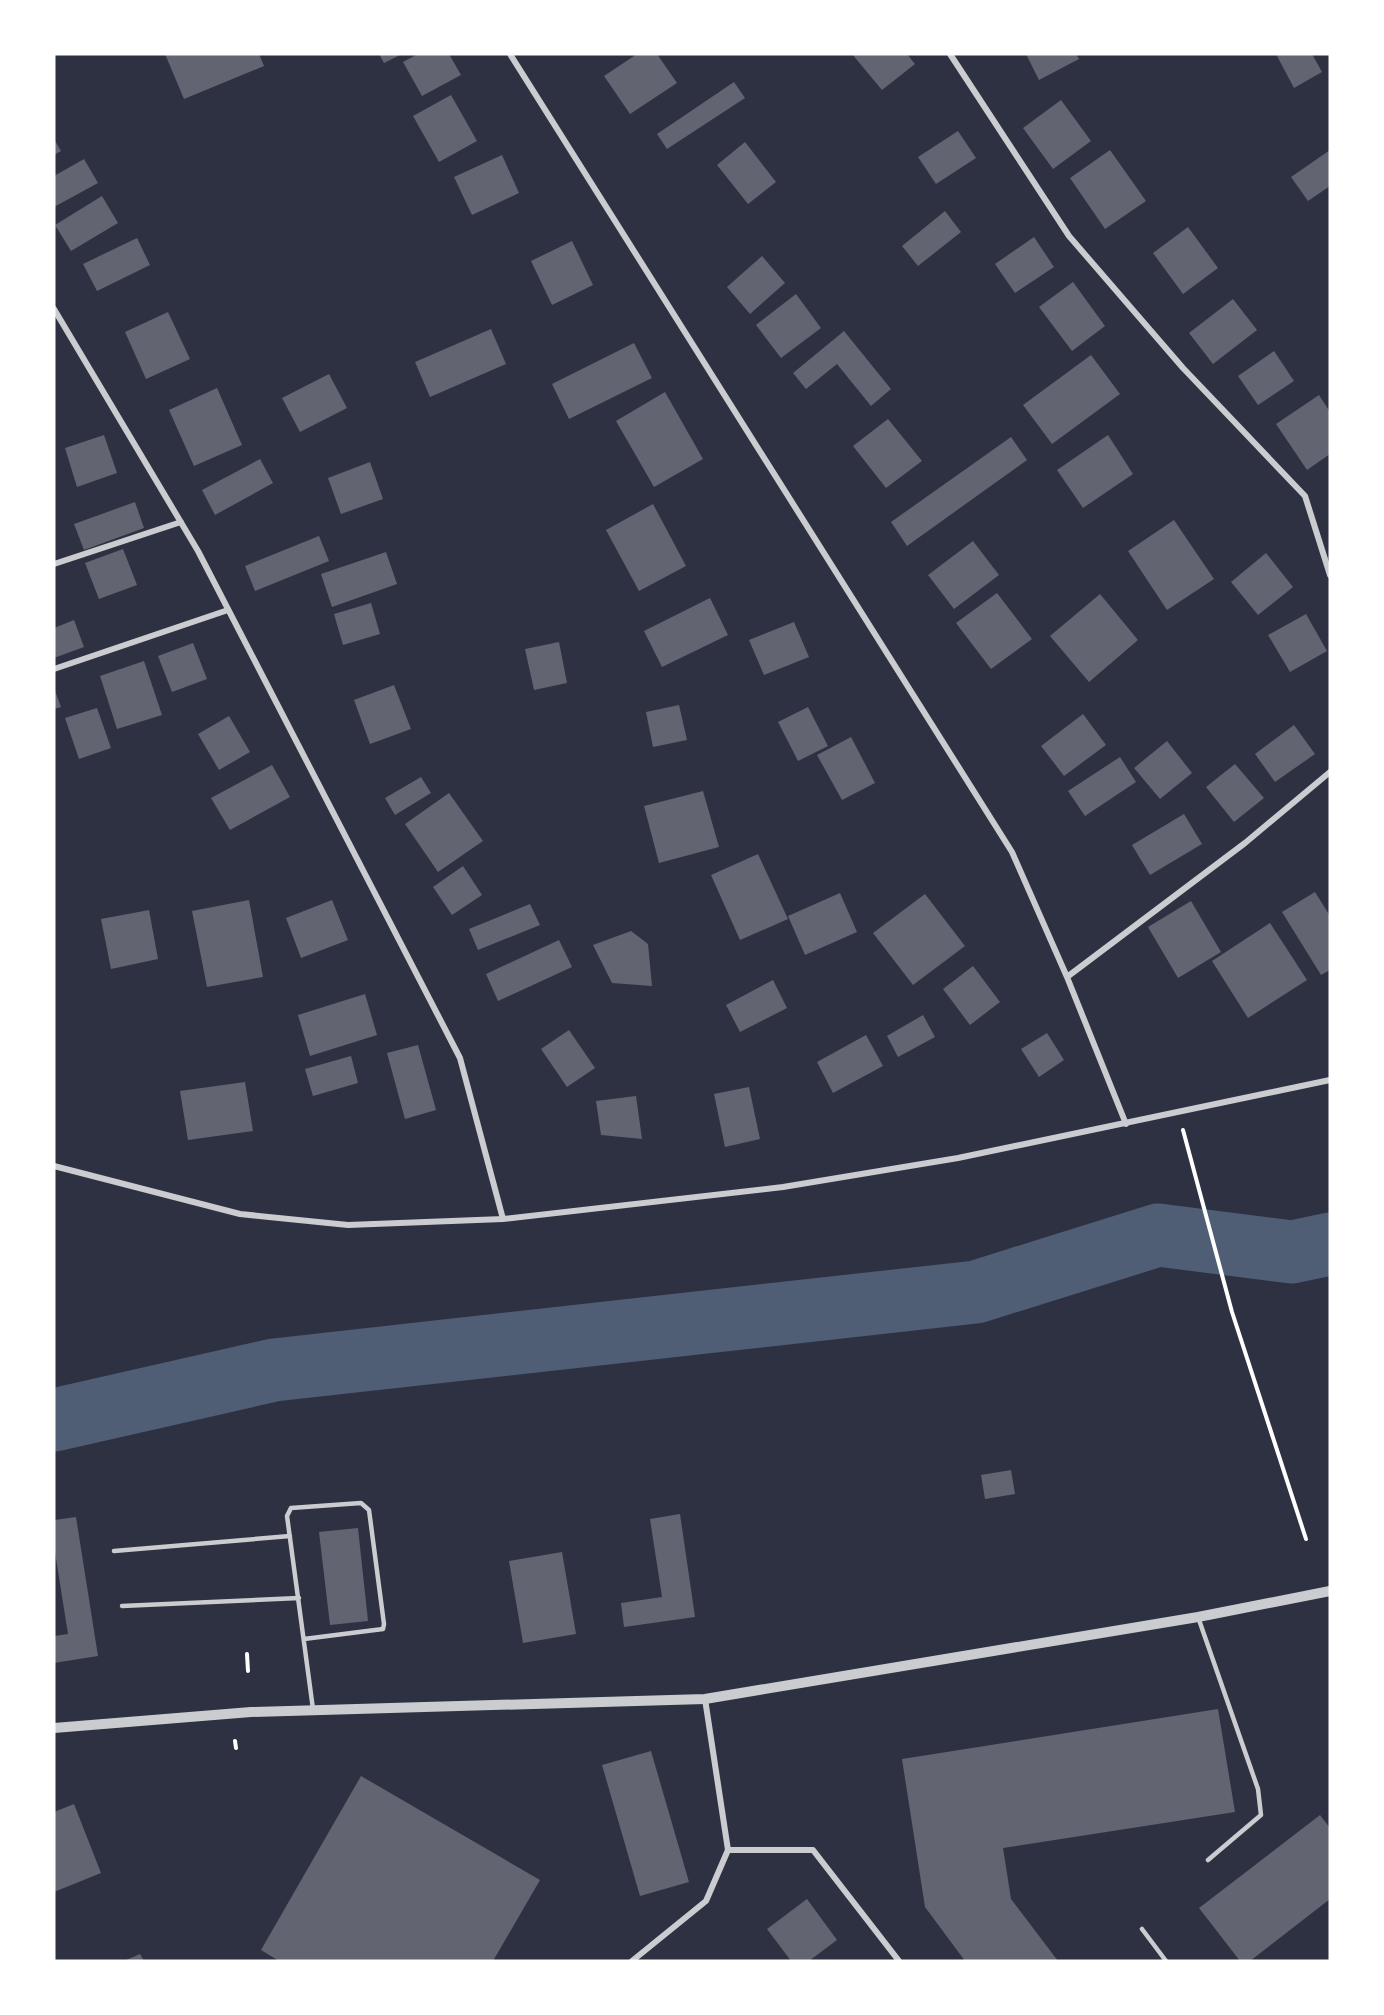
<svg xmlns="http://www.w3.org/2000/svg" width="1384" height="2015" viewBox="0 0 1384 2015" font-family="'Times New Roman',serif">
<rect width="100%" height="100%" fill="#2d3142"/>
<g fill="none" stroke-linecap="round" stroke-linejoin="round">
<path stroke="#4f5d75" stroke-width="63" d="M54,1420L274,1370L976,1292L1158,1235L1292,1252L1330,1244"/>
</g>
<path fill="#626471" d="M165,54H259L264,66L184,99Z
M379,54H402L384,63Z
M418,54H449L461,75L422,96L403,62Z
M637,54H657L677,83L630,114L604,76Z
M852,54H907L915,64L882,90Z
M1026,54H1076L1079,59L1039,80Z
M1276,54H1312L1322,72L1294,88Z
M734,82L745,98L667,149L657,134Z
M451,95L477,141L439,162L413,116Z
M1061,100L1091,141L1053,169L1023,128Z
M958,131L976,158L936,184L918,157Z
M54,139L61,151L54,155Z
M745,142L776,182L748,204L717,165Z
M1110,150L1146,201L1105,229L1070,178Z
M1330,150V186L1308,201L1291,177Z
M502,155L519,193L472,215L454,177Z
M84,159L98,183L54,207V176Z
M102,196L118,223L71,251L55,225Z
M945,211L961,232L918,266L902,246Z
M1188,227L1218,268L1183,294L1153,253Z
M1034,237L1054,267L1015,293L995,264Z
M137,238L150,265L97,291L83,264Z
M572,241L593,285L552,305L531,261Z
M762,256L785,283L750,314L727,287Z
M1073,282L1105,326L1072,351L1039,307Z
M796,294L821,328L781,358L756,325Z
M1233,299L1257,330L1213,364L1189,333Z
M168,312L190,359L146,379L125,332Z
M491,329L506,364L430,397L415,362Z
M844,331L891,389L871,406L837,364L806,389L793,373Z
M634,343L652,378L569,419L552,384Z
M1274,351L1294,381L1258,405L1238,376Z
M1091,355L1120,394L1052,444L1023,405Z
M329,374L347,408L300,432L282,398Z
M217,388L242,445L194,466L169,410Z
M665,392L703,459L654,487L616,421Z
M1319,395L1330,412V454L1307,470L1276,424Z
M888,419L922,461L886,488L853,446Z
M104,435L117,473L77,487L65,448Z
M1108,435L1133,474L1083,508L1057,470Z
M1011,437L1027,460L907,546L891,522Z
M260,459L273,483L215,515L202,490Z
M370,462L383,499L341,514L328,478Z
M135,502L144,528L84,550L74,524Z
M653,504L686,566L639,591L606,530Z
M1174,520L1214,579L1167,610L1128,551Z
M319,536L329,561L255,591L245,566Z
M973,541L999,575L954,609L928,575Z
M123,549L137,585L99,599L85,563Z
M386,552L397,584L332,607L321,574Z
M1266,553L1293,587L1258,615L1231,582Z
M997,593L1032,639L991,669L956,623Z
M1100,594L1138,640L1089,682L1050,636Z
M710,598L728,635L662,667L644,631Z
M371,603L380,634L343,645L334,614Z
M1306,614L1327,651L1290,672L1268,635Z
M74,620L84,647L54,658V628Z
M794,622L809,657L764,675L749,640Z
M559,642L567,683L534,690L525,649Z
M193,643L207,679L172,692L158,656Z
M144,661L162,715L117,729L100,676Z
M394,685L411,729L370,744L354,700Z
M54,688L61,707L54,709Z
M679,705L687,740L653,747L646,712Z
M808,707L828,746L798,761L778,722Z
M97,708L111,748L79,759L65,718Z
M1083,714L1106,745L1064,776L1041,746Z
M229,716L250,752L219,770L198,734Z
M1294,725L1315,754L1275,782L1255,754Z
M851,737L875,783L842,800L817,755Z
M1167,741L1192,773L1160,799L1134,768Z
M1120,757L1136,782L1085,816L1068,791Z
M1235,764L1264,798L1234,822L1206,787Z
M272,765L290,797L230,830L211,798Z
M421,777L431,793L395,815L385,798Z
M703,791L719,847L659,863L644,806Z
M449,793L483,841L438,872L405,824Z
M1184,814L1202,844L1150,875L1132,845Z
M758,854L788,919L740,940L711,875Z
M463,866L482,895L452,915L433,887Z
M1315,892L1330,916V970L1321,975L1282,912Z
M840,893L857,932L805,955L788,916Z
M925,894L965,946L913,985L873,933Z
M249,900L263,977L207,987L192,911Z
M332,900L348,940L301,958L286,918Z
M1191,901L1221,952L1178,978L1148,927Z
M530,904L540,925L478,950L469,929Z
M149,910L158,959L111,969L101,919Z
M1270,923L1307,980L1248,1018L1212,961Z
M631,931L648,944L652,986L612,983L593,945Z
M559,940L572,967L498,1001L486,974Z
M973,966L1000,1002L970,1025L943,989Z
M773,980L787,1008L740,1032L726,1005Z
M365,994L377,1035L310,1056L298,1015Z
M923,1015L935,1037L898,1057L887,1036Z
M569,1030L595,1068L567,1087L541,1049Z
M1047,1033L1064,1060L1039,1077L1021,1049Z
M866,1035L883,1066L833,1093L817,1062Z
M418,1045L436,1110L405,1119L387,1053Z
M351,1056L358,1083L313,1096L305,1069Z
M245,1082L253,1131L188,1140L180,1091Z
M749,1087L760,1139L725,1147L714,1094Z
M636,1096L642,1139L601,1135L596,1101Z
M1011,1470L1015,1494L985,1499L981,1475Z
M680,1514L695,1617L624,1627L621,1603L662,1597L650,1519Z
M76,1517L98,1656L54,1663V1636L68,1634L54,1546V1520Z
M358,1528L368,1621L330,1625L319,1532Z
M562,1552L576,1634L523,1643L509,1561Z
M1218,1709L1235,1812L1003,1848L1011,1899L1058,1961H965L925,1907L902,1759Z
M651,1751L689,1882L640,1896L602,1765Z
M361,1776L540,1880L493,1961H279L261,1950Z
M74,1804L101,1873L54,1892V1812Z
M1320,1815L1330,1828V1899L1250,1961H1240L1199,1908Z
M807,1899L837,1940L809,1961H791L767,1929Z
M140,1954L144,1961H124Z"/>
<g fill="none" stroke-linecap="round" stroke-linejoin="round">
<path stroke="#fff" stroke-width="4" d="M1183,1130L1232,1312L1306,1539
M247,1654L248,1671
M235,1741L236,1748"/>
<path stroke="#caccd0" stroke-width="4.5" d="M114,1551L290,1536
M122,1606L299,1598
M1198,1617L1258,1789L1261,1815L1208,1860
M304,1639L383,1629L384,1624L369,1510L361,1503L291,1508L287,1516L313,1709
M1142,1929L1166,1961"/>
<path stroke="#caccd0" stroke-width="6" d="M510,54L1012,852L1067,977L1126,1124
M950,54L1069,236L1183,368L1305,496L1330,575
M54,309L198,551L460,1058L503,1219
M54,564L181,522
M54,669L228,610
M1067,977L1245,843L1330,772
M54,1166L240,1214L348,1225L503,1219L783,1187L958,1158L1330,1080
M705,1699L728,1850H813L899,1961
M632,1961L706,1901L728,1850"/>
<path stroke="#caccd0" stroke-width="10" d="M54,1728L251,1712L705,1699L1198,1617L1330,1591"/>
</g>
<rect width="1384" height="2015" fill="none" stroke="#ffffff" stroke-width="111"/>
</svg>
